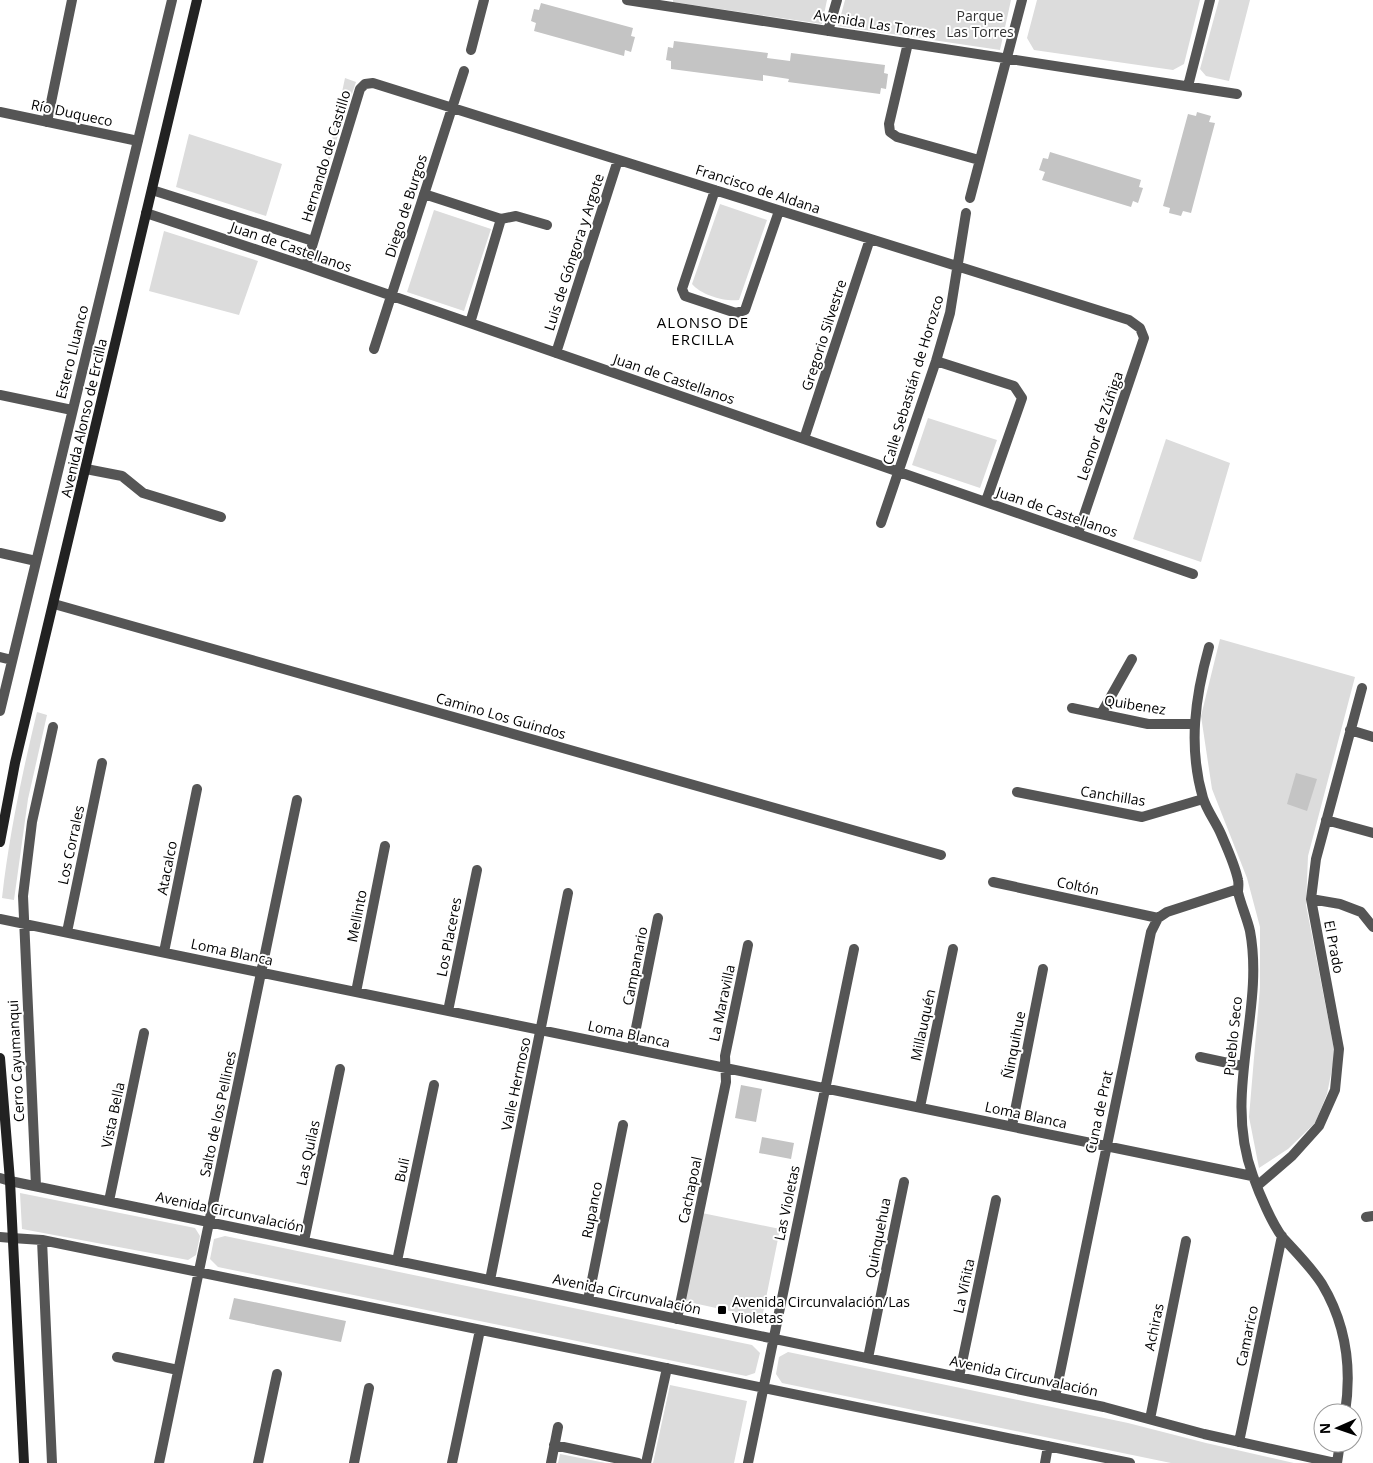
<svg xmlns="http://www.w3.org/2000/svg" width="1373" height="1463" viewBox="0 0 1373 1463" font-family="'Open Sans',sans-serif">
<rect width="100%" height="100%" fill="#fff"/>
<path fill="#dcdcdc" d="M673,0H827L822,24L673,2Z
M845,0H1011L1000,50L838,26Z
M1037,0H1200L1184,64L1173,70L1034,50L1027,38Z
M1219,0H1250L1229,81L1206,76L1200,69Z
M345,78L356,82L324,177Z
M189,134L282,164L266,216L176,187Z
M720,204L767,220L739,300C725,302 701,295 692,284Z
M434,210L491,229L464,311L407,292Z
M164,231L258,261L239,315L149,291Z
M928,418L997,440L980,488L912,465Z
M1166,439L1230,463L1201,562L1133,539Z
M1220,639L1355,677L1308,856L1306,905L1335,1054L1327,1094L1315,1123L1288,1149L1259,1168L1249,1117L1260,987V927L1247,878L1212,789L1201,716Z
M37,712L47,715L28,799L14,900L2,898C9,835 22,774 37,712Z
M20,1193L195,1228L200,1236L196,1255L188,1260L22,1229Z
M702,1213L780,1229L762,1318L684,1301Z
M225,1236L752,1345L760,1353L755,1373L746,1376L218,1267L210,1259L214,1239Z
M788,1352L1128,1423L1206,1443L1294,1463H1171L782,1383L776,1374L779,1357Z
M670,1385L747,1401L734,1463H653Z
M560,1454L606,1463H558Z"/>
<path fill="#c4c4c4" d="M541,3L633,28L631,36L635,37L631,52L625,50L624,56L534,31L536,23L531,21L534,9L539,10Z
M674,41L768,53L767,58L790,61L791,53L885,65L884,73L888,74L886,89L881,88L880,94L788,82L789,79L763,75V81L671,69V61L666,60L668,47L673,48Z
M1197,112L1211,116L1209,122L1215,123L1191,213L1183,211L1181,216L1169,213L1170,208L1163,206L1188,114L1196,116Z
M1050,152L1141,180L1139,187L1143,188L1138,203L1133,201L1131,207L1042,180L1045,172L1039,170L1043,158L1048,159Z
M1296,773L1317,779L1307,811L1287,804Z
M741,1085L762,1089L756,1122L735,1118Z
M762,1137L794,1143L791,1159L759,1153Z
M234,1298L346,1321L341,1342L229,1319Z"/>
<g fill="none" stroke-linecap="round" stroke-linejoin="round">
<path stroke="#555" stroke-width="10" d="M627,0L1237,94
M828,31L837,0
M908,43L889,124L890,132L897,137L979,160
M471,50L484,0
M1188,86L1210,0
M0,112L138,141
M47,122L72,0
M152,190L313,241
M715,190L682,289L685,296L736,313L745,310L779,211
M424,194L501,219L470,323
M970,198L1022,0
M146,213L306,266L1193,574
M501,219L516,216L547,225
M306,266L360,89L365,84L373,83L1129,320L1140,328L1144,338L1078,533
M374,349L464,71
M556,353L618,160
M936,361L1014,386L1022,398L986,501
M0,395L72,410
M804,439L870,239
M86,469L122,476L143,493L221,517
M881,523L936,361L950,313L966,213
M0,553L36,561
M54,604L941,855
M1209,647C1195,697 1188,747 1203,798C1207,811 1216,822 1221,834C1227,848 1235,865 1238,880C1239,884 1238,888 1238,892C1241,905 1247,918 1250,931C1265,1012 1222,1093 1253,1176C1259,1193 1272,1224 1283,1238C1297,1253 1311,1267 1322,1284C1346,1324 1352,1368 1345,1413
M0,657L12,660
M1072,708L1148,724H1194
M0,711L172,0
M1101,714L1132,659
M1350,730L1373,737
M1017,792L1142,817L1203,799
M1326,820L1373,833
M993,882L1158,918
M1311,899L1340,904L1361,912L1373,927
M0,919L1252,1176
M67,932L102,763
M164,952L197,789
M356,992L385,846
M448,1011L477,870
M632,1048L658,918
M1200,1057L1242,1066
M920,1107L953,949
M1012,1126L1043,969
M10,1181L1104,1407L1204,1434L1335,1463
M36,1186L23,896L32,822L53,727
M1257,1186L1292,1156L1319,1126L1335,1090L1339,1049L1311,899L1316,859L1362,688
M109,1201L144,1033
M1366,1217L1373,1216
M12,1238L42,1240L1130,1463
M42,1240L52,1463
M304,1241L340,1069
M397,1261L434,1085
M490,1280L568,893
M588,1300L623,1125
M677,1319L726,1082L725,1056L748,945
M117,1357L178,1370
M868,1358L904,1182
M959,1377L996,1200
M1055,1397L1151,932L1158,918L1167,912L1238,889
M1150,1419L1186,1241
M1239,1442L1282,1236
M554,1445L638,1463
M159,1463L297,800
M258,1463L277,1374
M354,1463L369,1388
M452,1463L480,1330
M551,1463L558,1427
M646,1463L667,1368
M748,1463L854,949
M1045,1463L1048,1446
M1337,1463L1340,1443"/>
<path stroke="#555" stroke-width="10" d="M0,1178L10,1181
M0,1237L12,1238"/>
<path stroke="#222" stroke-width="10" d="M0,842L15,763L197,0
M0,1058L10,1181L24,1463"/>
</g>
<rect fill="#000" stroke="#fff" stroke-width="2" x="717" y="1305" width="10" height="10" rx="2.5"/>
<g text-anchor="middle" stroke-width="4" stroke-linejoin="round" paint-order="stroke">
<g font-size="14" fill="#333" stroke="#fff">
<text x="980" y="21">Parque<tspan x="980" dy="16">Las Torres</tspan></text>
</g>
<g font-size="14" fill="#000" stroke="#fff">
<text transform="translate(875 24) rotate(9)" y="5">Avenida Las Torres</text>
<text transform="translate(72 113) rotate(12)" y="5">Río Duqueco</text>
<text transform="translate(326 156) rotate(-73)" y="5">Hernando de Castillo</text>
<text transform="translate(758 189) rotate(18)" y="5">Francisco de Aldana</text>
<text transform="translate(406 206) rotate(-72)" y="5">Diego de Burgos</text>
<text transform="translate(291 247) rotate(19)" y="5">Juan de Castellanos</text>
<text transform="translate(574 252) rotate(-72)" y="5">Luis de Góngora y Argote</text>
<text transform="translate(824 335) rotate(-72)" y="5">Gregorio Silvestre</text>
<text transform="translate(72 352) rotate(-76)" y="5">Estero Lluanco</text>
<text transform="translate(674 379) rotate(19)" y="5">Juan de Castellanos</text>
<text transform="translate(913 380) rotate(-73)" y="5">Calle Sebastián de Horozco</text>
<text transform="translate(84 418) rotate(-77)" y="5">Avenida Alonso de Ercilla</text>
<text transform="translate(1100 426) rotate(-71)" y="5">Leonor de Zúñiga</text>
<text transform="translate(1057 512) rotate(19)" y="5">Juan de Castellanos</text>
<text transform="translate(1135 705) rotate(9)" y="5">Quibenez</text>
<text transform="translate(501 716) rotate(16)" y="5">Camino Los Guindos</text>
<text transform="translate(1113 796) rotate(9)" y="5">Canchillas</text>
<text transform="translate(71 845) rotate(-78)" y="5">Los Corrales</text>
<text transform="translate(167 868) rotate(-79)" y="5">Atacalco</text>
<text transform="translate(1078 886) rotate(12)" y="5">Coltón</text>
<text transform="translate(357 916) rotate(-79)" y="5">Mellinto</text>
<text transform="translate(449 937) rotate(-79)" y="5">Los Placeres</text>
<text transform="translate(1334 947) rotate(79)" y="5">El Prado</text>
<text transform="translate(232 952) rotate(12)" y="5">Loma Blanca</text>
<text transform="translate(635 966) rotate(-79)" y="5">Campanario</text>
<text transform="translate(722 1003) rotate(-78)" y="5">La Maravilla</text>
<text transform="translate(923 1025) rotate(-78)" y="5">Millauquén</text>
<text transform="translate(629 1034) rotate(12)" y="5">Loma Blanca</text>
<text transform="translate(1233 1036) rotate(-84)" y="5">Pueblo Seco</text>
<text transform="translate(1014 1045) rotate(-79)" y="5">Ñinquihue</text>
<text transform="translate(16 1061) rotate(-93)" y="5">Cerro Cayumanqui</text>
<text transform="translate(516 1084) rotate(-78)" y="5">Valle Hermoso</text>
<text transform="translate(1099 1112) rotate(-78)" y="5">Cuna de Prat</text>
<text transform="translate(218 1114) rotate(-78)" y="5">Salto de los Pellines</text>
<text transform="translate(113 1115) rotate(-78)" y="5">Vista Bella</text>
<text transform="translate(1026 1115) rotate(12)" y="5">Loma Blanca</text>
<text transform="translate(308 1153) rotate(-78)" y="5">Las Quilas</text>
<text transform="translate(402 1170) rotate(-78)" y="5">Buli</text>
<text transform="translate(690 1190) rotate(-78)" y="5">Cachapoal</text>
<text transform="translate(787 1203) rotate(-78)" y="5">Las Violetas</text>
<text transform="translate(592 1210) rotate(-79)" y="5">Rupanco</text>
<text transform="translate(230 1212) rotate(12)" y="5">Avenida Circunvalación</text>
<text transform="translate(878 1238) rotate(-79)" y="5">Quinquehua</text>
<text transform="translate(964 1286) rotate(-78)" y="5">La Viñita</text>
<text transform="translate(627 1294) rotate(12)" y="5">Avenida Circunvalación</text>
<text transform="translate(1154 1327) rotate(-78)" y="5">Achiras</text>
<text transform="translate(1247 1336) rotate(-78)" y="5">Camarico</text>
<text transform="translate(1024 1376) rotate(12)" y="5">Avenida Circunvalación</text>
</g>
<g font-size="14" fill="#000" stroke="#fff" text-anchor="start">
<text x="732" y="1307">Avenida Circunvalación/Las<tspan x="732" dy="16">Violetas</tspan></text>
</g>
<g font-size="15" letter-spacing="1" fill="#000" stroke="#fff">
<text x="703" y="328">ALONSO DE<tspan x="703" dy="17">ERCILLA</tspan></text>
</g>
</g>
<g transform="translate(1338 1428) rotate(268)"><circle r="24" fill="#ffffff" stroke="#999999"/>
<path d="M0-4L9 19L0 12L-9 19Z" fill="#000000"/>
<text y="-8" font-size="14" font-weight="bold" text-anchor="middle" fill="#000000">N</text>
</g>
</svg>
